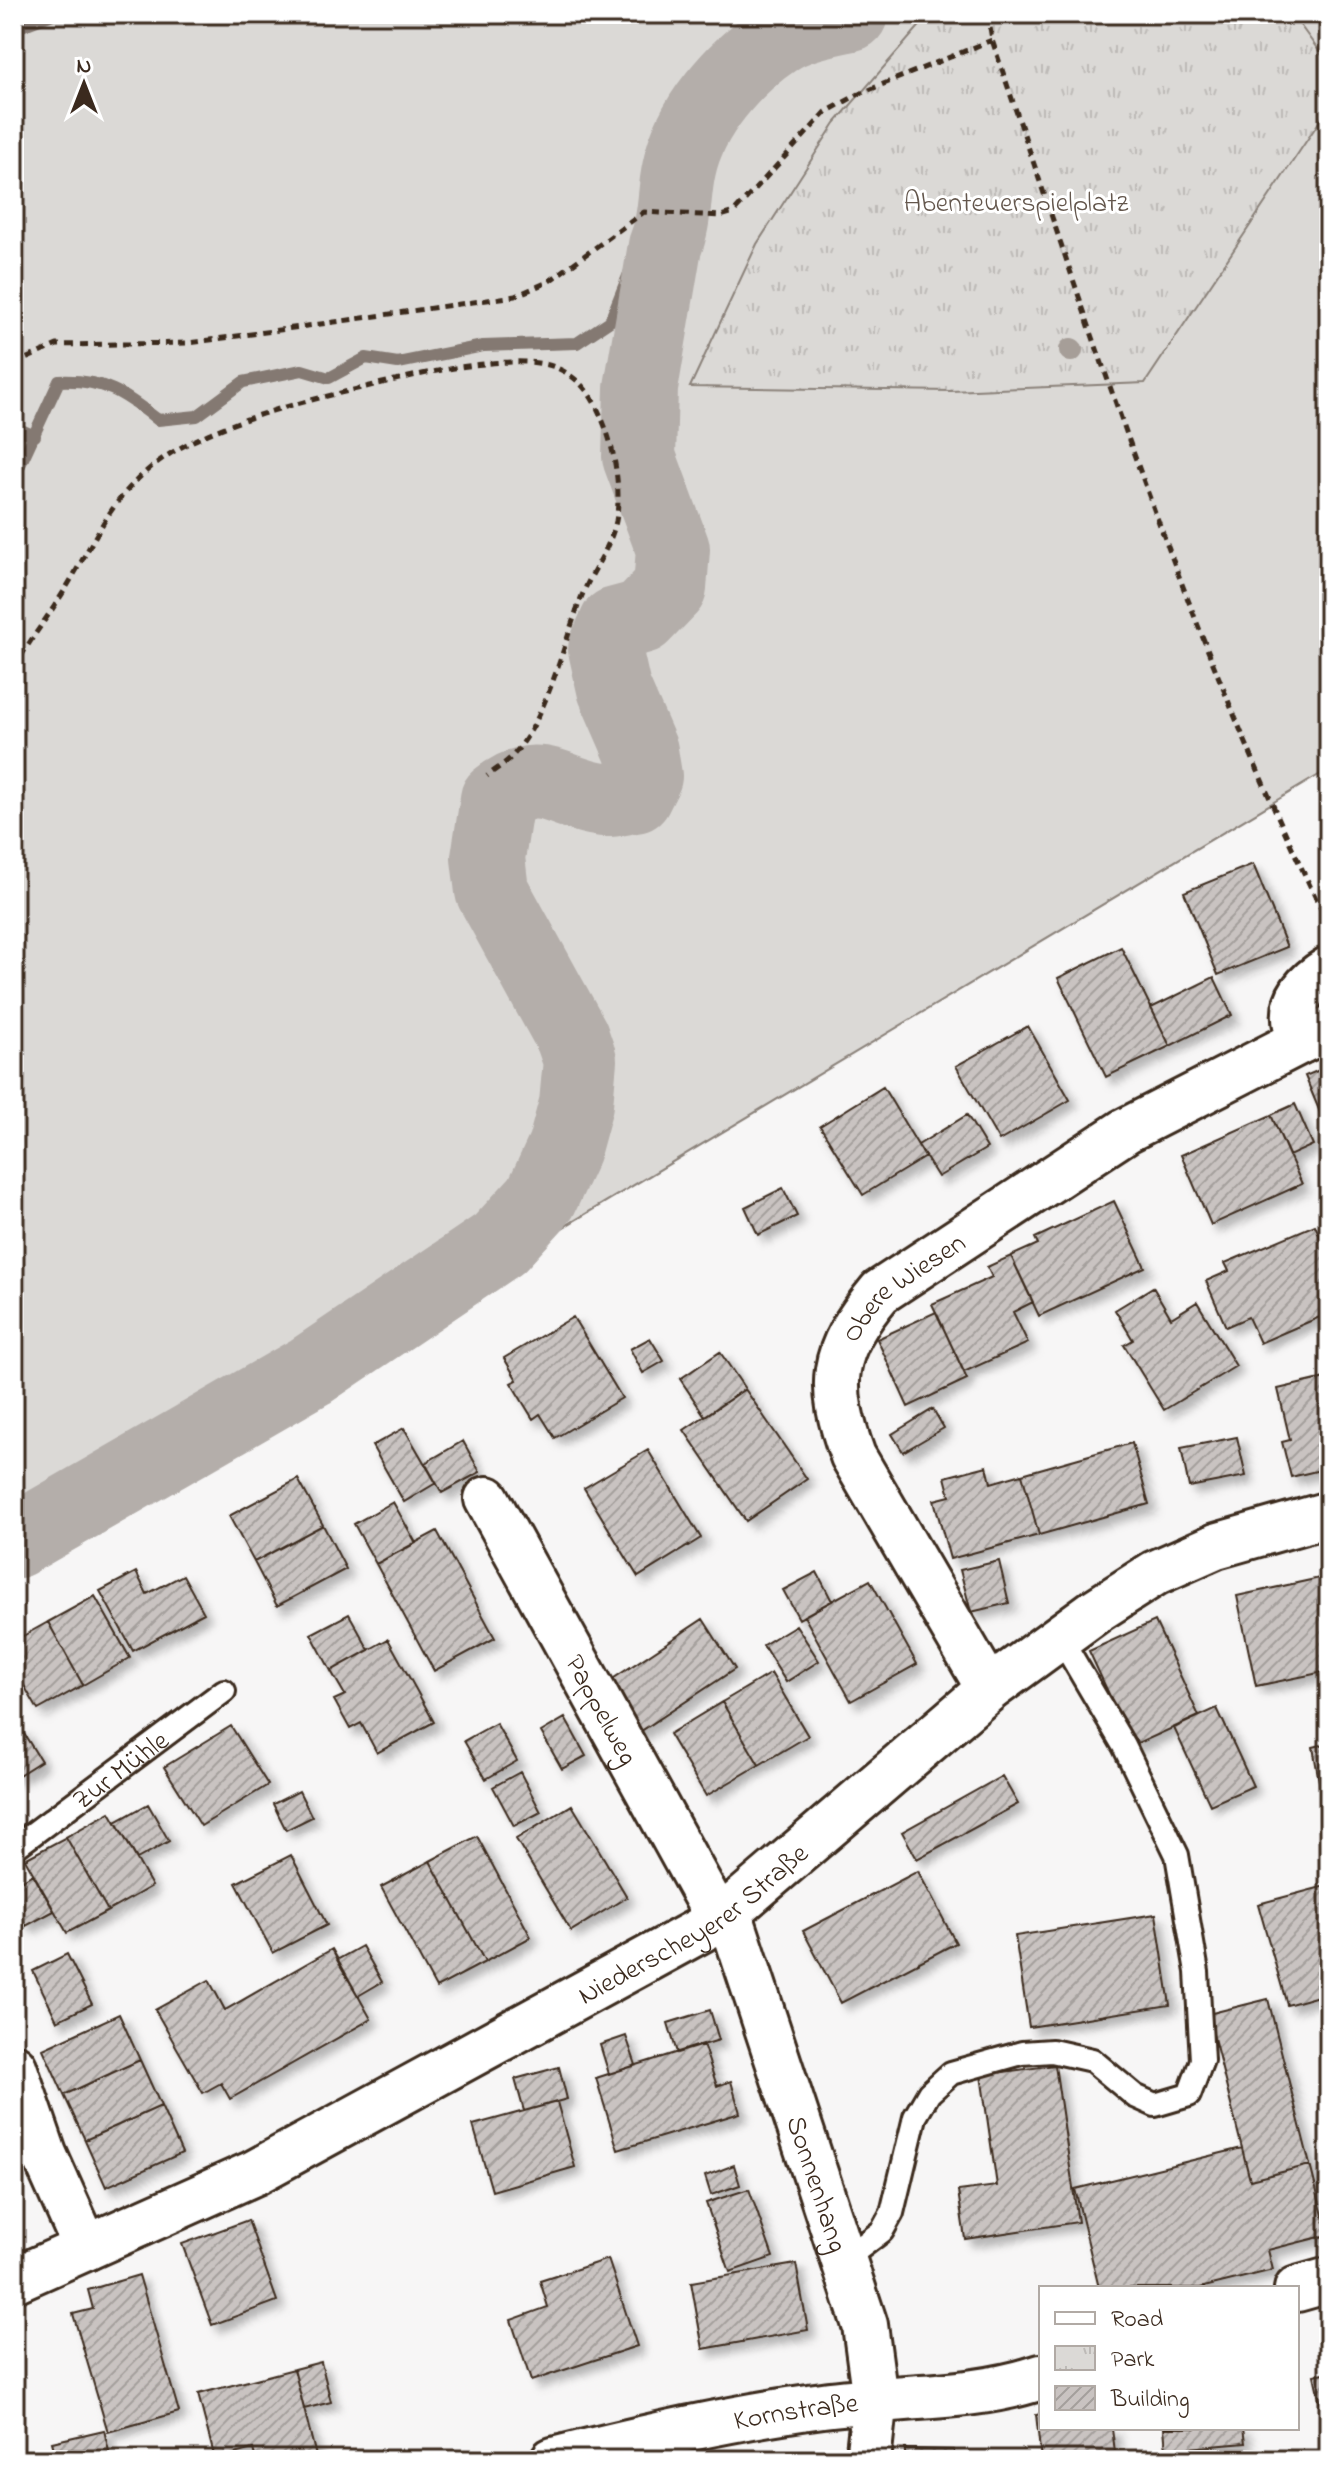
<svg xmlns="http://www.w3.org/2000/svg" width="1343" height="2474" viewBox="0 0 1343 2474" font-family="'Indie Flower',sans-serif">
<defs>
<pattern id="park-tufts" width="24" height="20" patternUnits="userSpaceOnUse" patternTransform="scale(2)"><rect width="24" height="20" fill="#dbd9d6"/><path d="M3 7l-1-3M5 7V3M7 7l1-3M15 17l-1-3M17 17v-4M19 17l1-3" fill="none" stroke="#bdbab7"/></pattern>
<pattern id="building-hatch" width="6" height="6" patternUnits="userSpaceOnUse" patternTransform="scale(2)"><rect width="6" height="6" fill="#c9c3c1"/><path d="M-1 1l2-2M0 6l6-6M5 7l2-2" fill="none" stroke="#a49f9c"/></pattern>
<filter id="shadow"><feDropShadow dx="7" dy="7" stdDeviation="4" flood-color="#0004"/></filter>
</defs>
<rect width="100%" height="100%" fill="#f7f6f6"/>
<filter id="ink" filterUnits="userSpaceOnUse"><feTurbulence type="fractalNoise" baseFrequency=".0125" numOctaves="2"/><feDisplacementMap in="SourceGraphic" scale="16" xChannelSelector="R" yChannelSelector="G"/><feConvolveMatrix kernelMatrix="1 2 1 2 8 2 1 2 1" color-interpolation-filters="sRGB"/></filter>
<g filter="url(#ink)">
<path fill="#dbd9d6" stroke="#8b827a" stroke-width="2" d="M14,14H1318L1329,31V769L14,1556Z"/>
<path fill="url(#park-tufts)" stroke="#8b827a" stroke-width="2" d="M930,14H1292L1329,65V107L1145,383L951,391L690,387L757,244L835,123Z"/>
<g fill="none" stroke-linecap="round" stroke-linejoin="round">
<path stroke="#847972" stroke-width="12" d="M14,29L53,14
M14,427L35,436
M14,478L59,381C104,379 124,393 158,420L197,416L243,382L302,370L329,378L366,358L398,363L483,346L577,343L610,321L630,271L665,246"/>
<path stroke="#b4aeaa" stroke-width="74" d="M14,1542L311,1371L499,1244L541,1198L564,1148L576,1104L580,1060L572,1037L492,891L488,858L497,799C539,764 559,795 603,800C613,801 625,797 635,796L645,776L641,751L614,689L605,649L616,624L642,617L670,588L673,549L639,457L641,388L665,246C676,220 673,196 679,169C689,118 734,67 776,39C797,24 826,20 851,14"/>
</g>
<path fill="url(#building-hatch)" stroke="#3b2a1e" stroke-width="2" filter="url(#shadow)" d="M1253,864L1287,947L1218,975L1184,892Z
M1121,947L1170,1046L1106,1077L1058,978Z
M1214,977L1232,1015L1170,1046L1151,1008Z
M1028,1026L1070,1100L999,1141L956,1066Z
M1329,1066V1134L1305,1076Z
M883,1087L925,1157L863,1195L820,1126Z
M1295,1104L1313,1145L1289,1156L1271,1115Z
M967,1115L987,1148L938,1177L918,1145Z
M1271,1115L1302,1184L1211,1225L1181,1155Z
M783,1188L797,1216L758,1235L745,1207Z
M1114,1201L1145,1267L1039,1316L1011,1256L1038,1244L1035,1238Z
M1315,1225L1329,1257V1313L1260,1343L1248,1317L1226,1327L1206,1281L1229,1271L1225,1263Z
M1011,1256L1033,1302L1013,1312L1028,1343L964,1372L932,1304L992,1277L987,1267Z
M1153,1287L1171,1318L1197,1302L1236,1366L1164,1410L1124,1345L1133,1340L1115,1310Z
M936,1312L967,1379L908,1407L877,1339Z
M573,1317L622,1398L555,1438L540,1414L533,1419L511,1383L517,1380L504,1358Z
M650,1338L664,1361L643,1373L630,1349Z
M720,1352L745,1389L705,1416L680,1379Z
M1329,1377V1468L1291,1477L1282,1442L1290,1440L1278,1389Z
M745,1389L807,1479L746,1521L684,1430Z
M933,1409L944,1428L903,1452L892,1434Z
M404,1428L436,1483L404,1502L372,1446Z
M1237,1437L1246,1476L1189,1487L1181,1448Z
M463,1441L480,1472L442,1493L425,1463Z
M1132,1443L1149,1504L1039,1535L1022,1474Z
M648,1450L701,1538L638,1577L584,1488Z
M987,1466L991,1483L1022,1474L1039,1535L950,1559L934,1500L950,1496L945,1477Z
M298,1479L323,1525L254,1562L229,1516Z
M393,1502L416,1543L376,1564L354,1524Z
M323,1525L346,1569L277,1606L254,1562Z
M437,1531L495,1638L434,1671L376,1564Z
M999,1561L1009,1603L971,1612L960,1570Z
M136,1572L147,1594L183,1575L204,1613L133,1651L100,1591Z
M817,1572L832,1601L799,1619L783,1590Z
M1329,1576V1671L1256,1686L1237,1596Z
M870,1580L917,1664L851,1701L804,1616Z
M95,1596L130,1658L83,1685L48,1622Z
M349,1614L369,1650L331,1671L311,1634Z
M703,1619L735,1669L635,1735L602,1686Z
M1155,1621L1199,1716L1133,1746L1089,1651Z
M48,1622L83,1685L38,1710L14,1668V1641Z
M796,1625L819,1661L786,1682L763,1645Z
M388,1639L434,1722L377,1753L361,1723L350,1729L334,1700L345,1695L331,1671Z
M771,1673L808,1736L759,1765L722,1702Z
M722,1702L759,1765L706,1796L669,1734Z
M1217,1708L1253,1786L1210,1805L1174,1728Z
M565,1718L586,1756L562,1769L541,1732Z
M496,1723L517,1761L486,1779L464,1741Z
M231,1726L268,1785L201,1826L164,1767Z
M21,1729L41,1761L14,1778V1733Z
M1329,1743V1815L1325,1816L1313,1747Z
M520,1772L541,1812L514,1826L493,1787Z
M1002,1776L1018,1804L917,1859L902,1832Z
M299,1791L312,1817L286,1830L273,1804Z
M148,1804L169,1841L137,1859L116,1822Z
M572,1805L627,1897L571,1931L516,1839Z
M110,1812L152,1886L108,1911L66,1837Z
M477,1836L531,1937L485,1962L430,1861Z
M66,1837L108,1911L67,1933L25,1859Z
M291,1855L327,1925L273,1953L236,1883Z
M430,1861L485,1962L436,1988L381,1887Z
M918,1871L956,1943L841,2003L803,1931Z
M33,1874L54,1911L26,1926L14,1905V1885Z
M1329,1885V1993L1287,2005L1258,1904Z
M1156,1914L1170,2005L1029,2027L1015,1936Z
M362,1946L382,1982L358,1996L337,1960Z
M332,1949L371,2019L230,2099L221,2083L203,2093L155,2010L209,1980L225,2010Z
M67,1954L92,2004L57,2021L33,1971Z
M1268,1999L1310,2165L1250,2180L1208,2014Z
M710,2010L719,2040L677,2053L668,2023Z
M119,2014L140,2060L64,2095L43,2049Z
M626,2036L636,2065L609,2074L600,2045Z
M703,2044L717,2086L731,2081L740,2113L618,2150L596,2078Z
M140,2060L161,2106L85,2140L64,2095Z
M1055,2065L1078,2222L965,2239L958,2191L997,2186L981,2075Z
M559,2067L567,2099L524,2111L515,2079Z
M557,2102L575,2167L492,2191L473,2125Z
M161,2106L182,2153L106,2187L85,2140Z
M1242,2148L1250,2180L1310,2165L1328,2235L1268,2250L1273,2270L1200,2288H1099L1075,2189Z
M734,2165L740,2185L711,2195L705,2176Z
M749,2189L773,2257L730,2272L706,2203Z
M248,2220L277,2301L212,2325L182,2244Z
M608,2259L637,2346L531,2381L511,2320L548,2307L540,2281Z
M796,2264L808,2330L703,2349L691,2282Z
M139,2275L179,2412L108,2432L73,2314L93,2309L88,2290Z
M321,2362L331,2402L304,2409L294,2369Z
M294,2369L317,2460H256L253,2449L215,2459L198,2394Z
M1329,2372V2443L1314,2375Z
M1041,2413V2428H1112L1116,2460H1041L1036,2414Z
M1164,2428H1243L1245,2443L1166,2450Z
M104,2430L111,2460H57L52,2442Z
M905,2449L954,2450V2460H905Z"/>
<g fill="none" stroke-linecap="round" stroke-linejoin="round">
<g stroke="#3b2a1e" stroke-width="28">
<g id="lane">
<path id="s1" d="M14,1848L224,1691"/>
<path d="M844,2260L882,2231L892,2213L915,2117L929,2093L951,2073L1022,2053L1052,2051L1092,2060L1135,2096L1155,2105L1189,2095L1202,2060L1197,1972L1177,1855L1124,1746L1060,1637"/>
</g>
</g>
<g stroke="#3b2a1e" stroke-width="50">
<g id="street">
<path d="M1328,1029L1301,1041C1286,1007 1299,987 1329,969"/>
<path id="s2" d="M487,1499L719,1920"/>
<path id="s3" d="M989,1689L853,1456C827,1384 830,1352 880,1292L1125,1131L1301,1041"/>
<path id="s4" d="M729,1912L865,2325L875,2399L868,2460"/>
<path d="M14,2067L44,2154L86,2248"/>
<path id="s5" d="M14,2280L254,2173L719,1920L989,1689L1097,1610L1155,1573L1216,1546L1329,1514"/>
<path d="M1297,2289L1329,2280"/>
<path id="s6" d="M553,2460C642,2438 732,2417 823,2405C896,2395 970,2401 1041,2377"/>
</g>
</g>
<path stroke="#3b2a1e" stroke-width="5" stroke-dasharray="8 6" stroke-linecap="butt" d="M988,14L992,40C1094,339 1189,641 1329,925
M14,364L57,345L189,343L515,296L548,282L644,212L721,216L734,212L826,112L859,94L992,40
M14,669C29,640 49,616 66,588C97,537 111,495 162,459C216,422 304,401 366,387C410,376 517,350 557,368C586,381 597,404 607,432C616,458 621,494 616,521C610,549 591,572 581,598C563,645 548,715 515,753C508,762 496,769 487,776"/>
<use href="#lane" stroke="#fff" stroke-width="22"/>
<use href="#street" stroke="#fff" stroke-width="44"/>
</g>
<circle fill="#a69e98" cx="1071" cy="350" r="12"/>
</g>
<g text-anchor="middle" stroke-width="6" stroke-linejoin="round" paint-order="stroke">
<g font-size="28" fill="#63564c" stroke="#fff">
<text x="1016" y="211">Abenteuerspielplatz</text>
</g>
<g font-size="28" fill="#3b2a1e" stroke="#fff">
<text dy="10" stroke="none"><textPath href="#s3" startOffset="468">Obere Wiesen</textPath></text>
<text dy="10" stroke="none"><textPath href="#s2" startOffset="240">Pappelweg</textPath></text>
<text dy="10" stroke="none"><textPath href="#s1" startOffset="132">Zur Mühle</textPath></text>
<text dy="10" stroke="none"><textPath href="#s5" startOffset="768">Niederscheyerer Straße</textPath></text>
<text dy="10" stroke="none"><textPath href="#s4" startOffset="286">Sonnenhang</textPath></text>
<text dy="10" stroke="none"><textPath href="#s6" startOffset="248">Kornstraße</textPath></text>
</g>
</g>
<rect width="1343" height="2474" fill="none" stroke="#fff" stroke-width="48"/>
<rect x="24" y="24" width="1295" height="2426" fill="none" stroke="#3b2a1e" stroke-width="3" filter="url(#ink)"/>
<rect x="1039" y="2286" width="260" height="144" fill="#ffffff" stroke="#b1aaa5" stroke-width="2"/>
<rect x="1055" y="2312" width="40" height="12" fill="#ffffff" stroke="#b1aaa5" stroke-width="2"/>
<text x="1111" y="2326" font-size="24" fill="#3b2a1e">Road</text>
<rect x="1055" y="2346" width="40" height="24" fill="url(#park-tufts)" stroke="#b1aaa5" stroke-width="2"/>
<text x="1111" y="2366" font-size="24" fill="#3b2a1e">Park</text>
<rect x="1055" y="2386" width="40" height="24" fill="url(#building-hatch)" stroke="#b1aaa5" stroke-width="2"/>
<text x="1111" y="2406" font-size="24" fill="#3b2a1e">Building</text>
<g transform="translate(84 84)" stroke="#ffffff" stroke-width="6" paint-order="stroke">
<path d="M0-6L14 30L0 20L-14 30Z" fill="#3b2a1e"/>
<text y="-12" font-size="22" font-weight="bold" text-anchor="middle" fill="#3b2a1e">N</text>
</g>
</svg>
